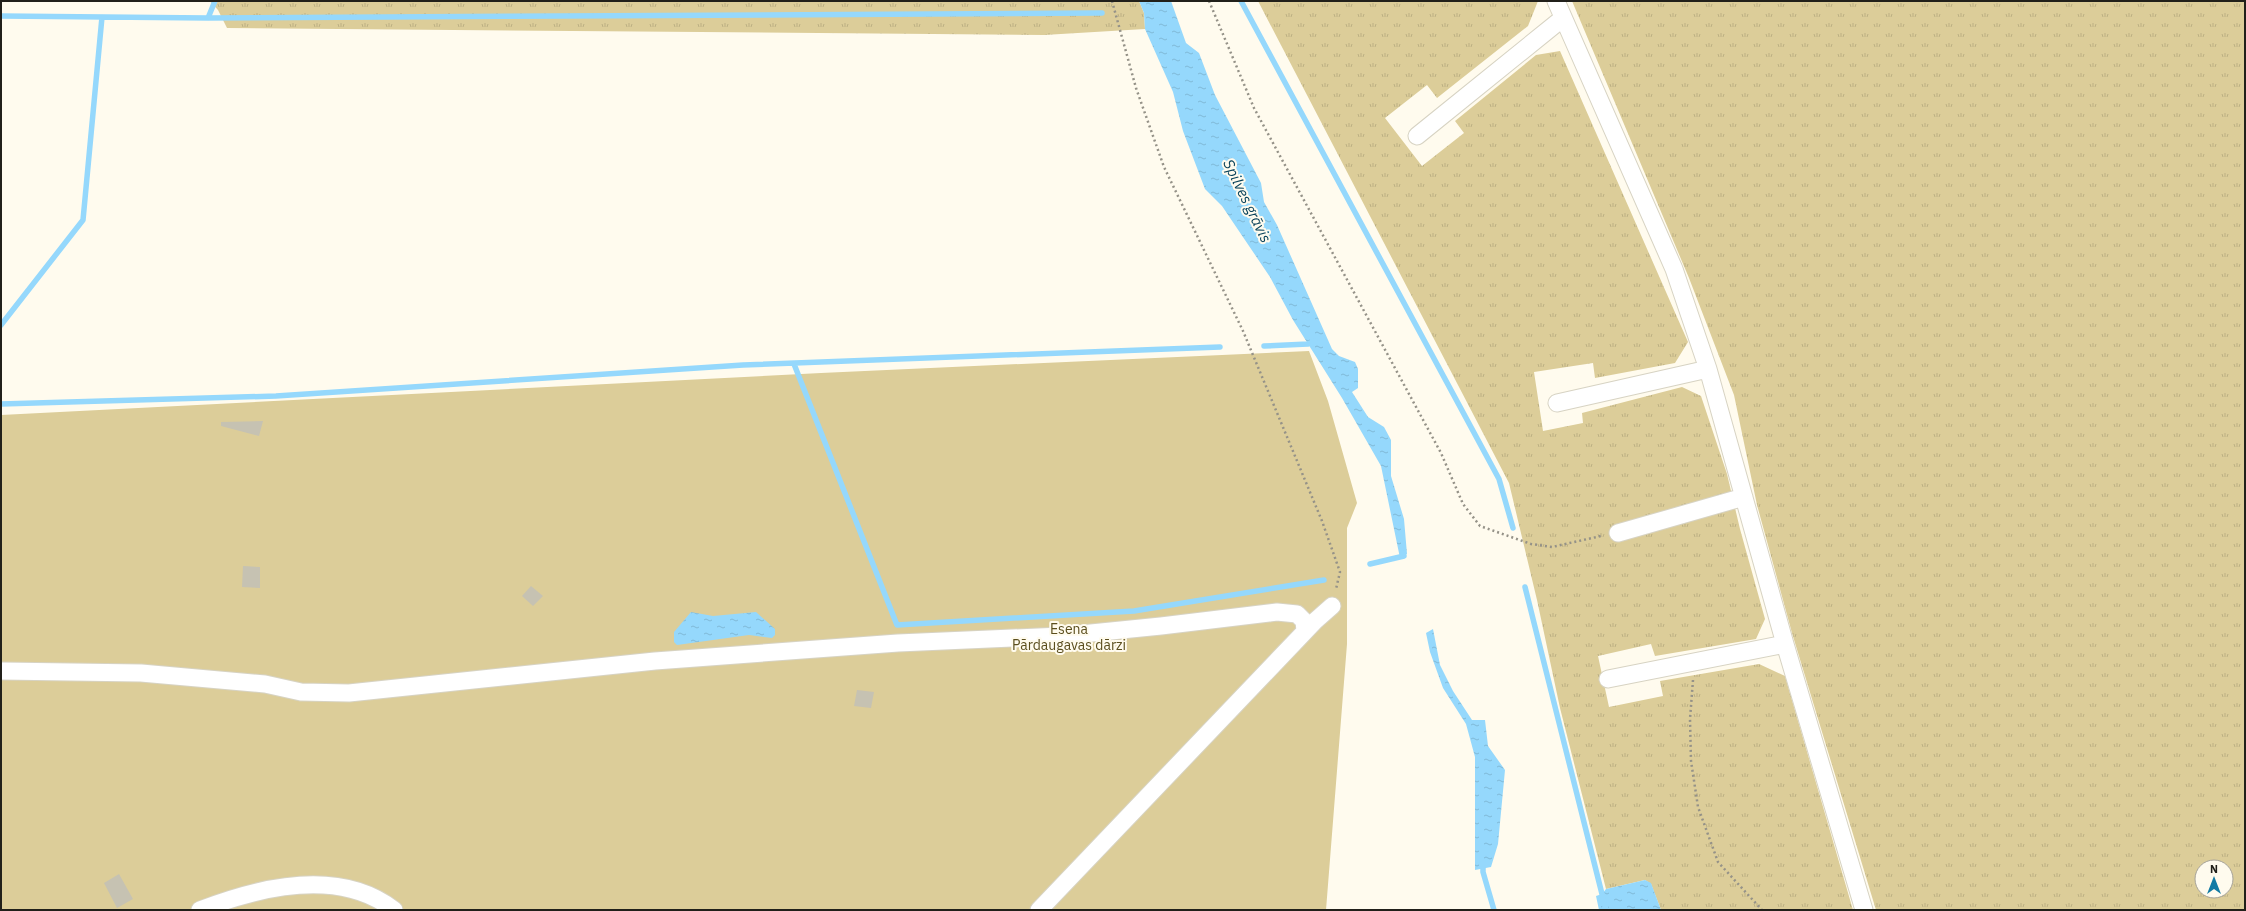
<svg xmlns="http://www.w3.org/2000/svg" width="2246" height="911" viewBox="0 0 2246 911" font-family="'IBM Plex Sans',sans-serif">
<defs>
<pattern id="grass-tufts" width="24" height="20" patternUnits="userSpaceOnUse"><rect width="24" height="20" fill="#dccd99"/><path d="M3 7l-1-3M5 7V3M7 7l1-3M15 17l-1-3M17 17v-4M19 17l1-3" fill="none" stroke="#bcb083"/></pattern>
<pattern id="water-ripples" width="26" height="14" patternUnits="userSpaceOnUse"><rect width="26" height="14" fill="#95d8fc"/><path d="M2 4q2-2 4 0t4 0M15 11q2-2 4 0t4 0" fill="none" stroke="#80b9d7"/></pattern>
</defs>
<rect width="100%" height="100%" fill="#fffbee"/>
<path fill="url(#grass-tufts)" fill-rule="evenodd" d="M210,1H1139L1144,13L1145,29L1044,35L227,28L218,10Z
M1258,1H1538L1528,26L1437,98L1427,85L1385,118L1422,166L1464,133L1455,121L1536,55L1560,51L1688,342L1675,363L1595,378L1593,363L1534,372L1543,431L1583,423L1582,413L1682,387L1701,396L1727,474L1740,529L1765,619L1756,639L1655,656L1651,644L1598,656L1609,707L1663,696L1660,681L1759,664L1785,676L1853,910H1661L1651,884L1645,880L1606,889L1560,708L1537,600L1509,483Z
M1572,1H2245V910H1876L1792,633L1757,505L1734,395L1689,278ZM2202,867H2226V891H2202Z"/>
<path fill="#dccd99" d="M1309,351L1328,401L1357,503L1347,528V644L1326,910H1V415L821,373Z"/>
<path fill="url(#water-ripples)" d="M1139,1H1171L1186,43L1199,53L1215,95L1261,183L1264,202L1277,225L1332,349L1339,356L1355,362L1358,369V388L1352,392L1368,417L1384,427L1391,440V476L1404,519L1407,554L1400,558L1381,466L1342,398L1293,320L1270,277L1222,206L1205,189L1183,131L1173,92L1145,29L1144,13Z
M691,612L713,616L756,612L775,629V635L772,638L749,635L677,645L674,642V632Z
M1433,629L1440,665L1453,691L1472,720H1485L1488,746L1505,770L1498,844L1491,867L1475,870V757L1466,724L1443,688L1430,652L1426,633Z
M1645,880L1651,883L1661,910H1599L1596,896L1602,894L1606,889Z"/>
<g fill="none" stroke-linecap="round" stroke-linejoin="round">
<path stroke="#95d8fc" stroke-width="5.5" d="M1241,1L1499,479L1513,528
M1,16L208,18L1102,13
M208,18L215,1
M1,325L83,220L102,17
M1264,346L1308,344L1315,341
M794,364L897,625L1134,611L1324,580
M1,404L276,396L743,365L1220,347
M1370,564L1404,556L1403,553
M1525,587L1606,910
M1483,862V872L1494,910"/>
</g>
<path fill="#c6c2b2" d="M263,421L259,436L221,426V422Z
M243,566L260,567V588L242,587Z
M531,586L543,596L533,606L522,596Z
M857,690L874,692L871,708L854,706Z
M119,874L133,899L117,908L104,883Z"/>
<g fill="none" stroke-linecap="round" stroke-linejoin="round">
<g stroke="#d7d3c3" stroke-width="19">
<path id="minor" d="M1556,1L1674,269L1708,369L1785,644L1864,910
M1417,136L1563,18
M1557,403L1708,369
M1618,533L1744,497
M1,671L141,673L265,684L301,692L349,693L655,661L898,643L1061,636L1161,626L1277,612L1297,614L1304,621L1305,631
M1608,679L1785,644
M200,910C259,887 339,867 394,910
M1039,910L1315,621L1332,606"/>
</g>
<path stroke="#959288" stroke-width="2.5" stroke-dasharray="2 3" stroke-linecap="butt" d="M1112,1L1136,88L1164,167L1243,331L1322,521L1340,572L1336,589
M1209,1L1254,108L1441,453L1463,504L1480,526L1531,544L1552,547L1601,536
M1693,680L1690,719L1691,761L1698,807L1718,862L1762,910"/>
<use href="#minor" stroke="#fff" stroke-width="17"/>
</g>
<g text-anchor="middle" stroke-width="4" stroke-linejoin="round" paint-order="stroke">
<g font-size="14" fill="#5b4e1e" stroke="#fffbee">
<text x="1069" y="634">Esena<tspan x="1069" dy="16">Pārdaugavas dārzi</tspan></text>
</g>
<g font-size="15" font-style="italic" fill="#0a435b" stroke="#fffbee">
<text transform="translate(1247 201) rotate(64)" y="5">Spilves grāvis</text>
</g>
</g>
<rect width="2246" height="911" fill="none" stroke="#21201a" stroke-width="4"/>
<g transform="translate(2214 879)"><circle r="19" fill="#fffbee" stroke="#a6a399"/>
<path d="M0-3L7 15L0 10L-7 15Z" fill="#127ba5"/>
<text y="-6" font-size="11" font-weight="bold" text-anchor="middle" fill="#21201a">N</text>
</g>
</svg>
